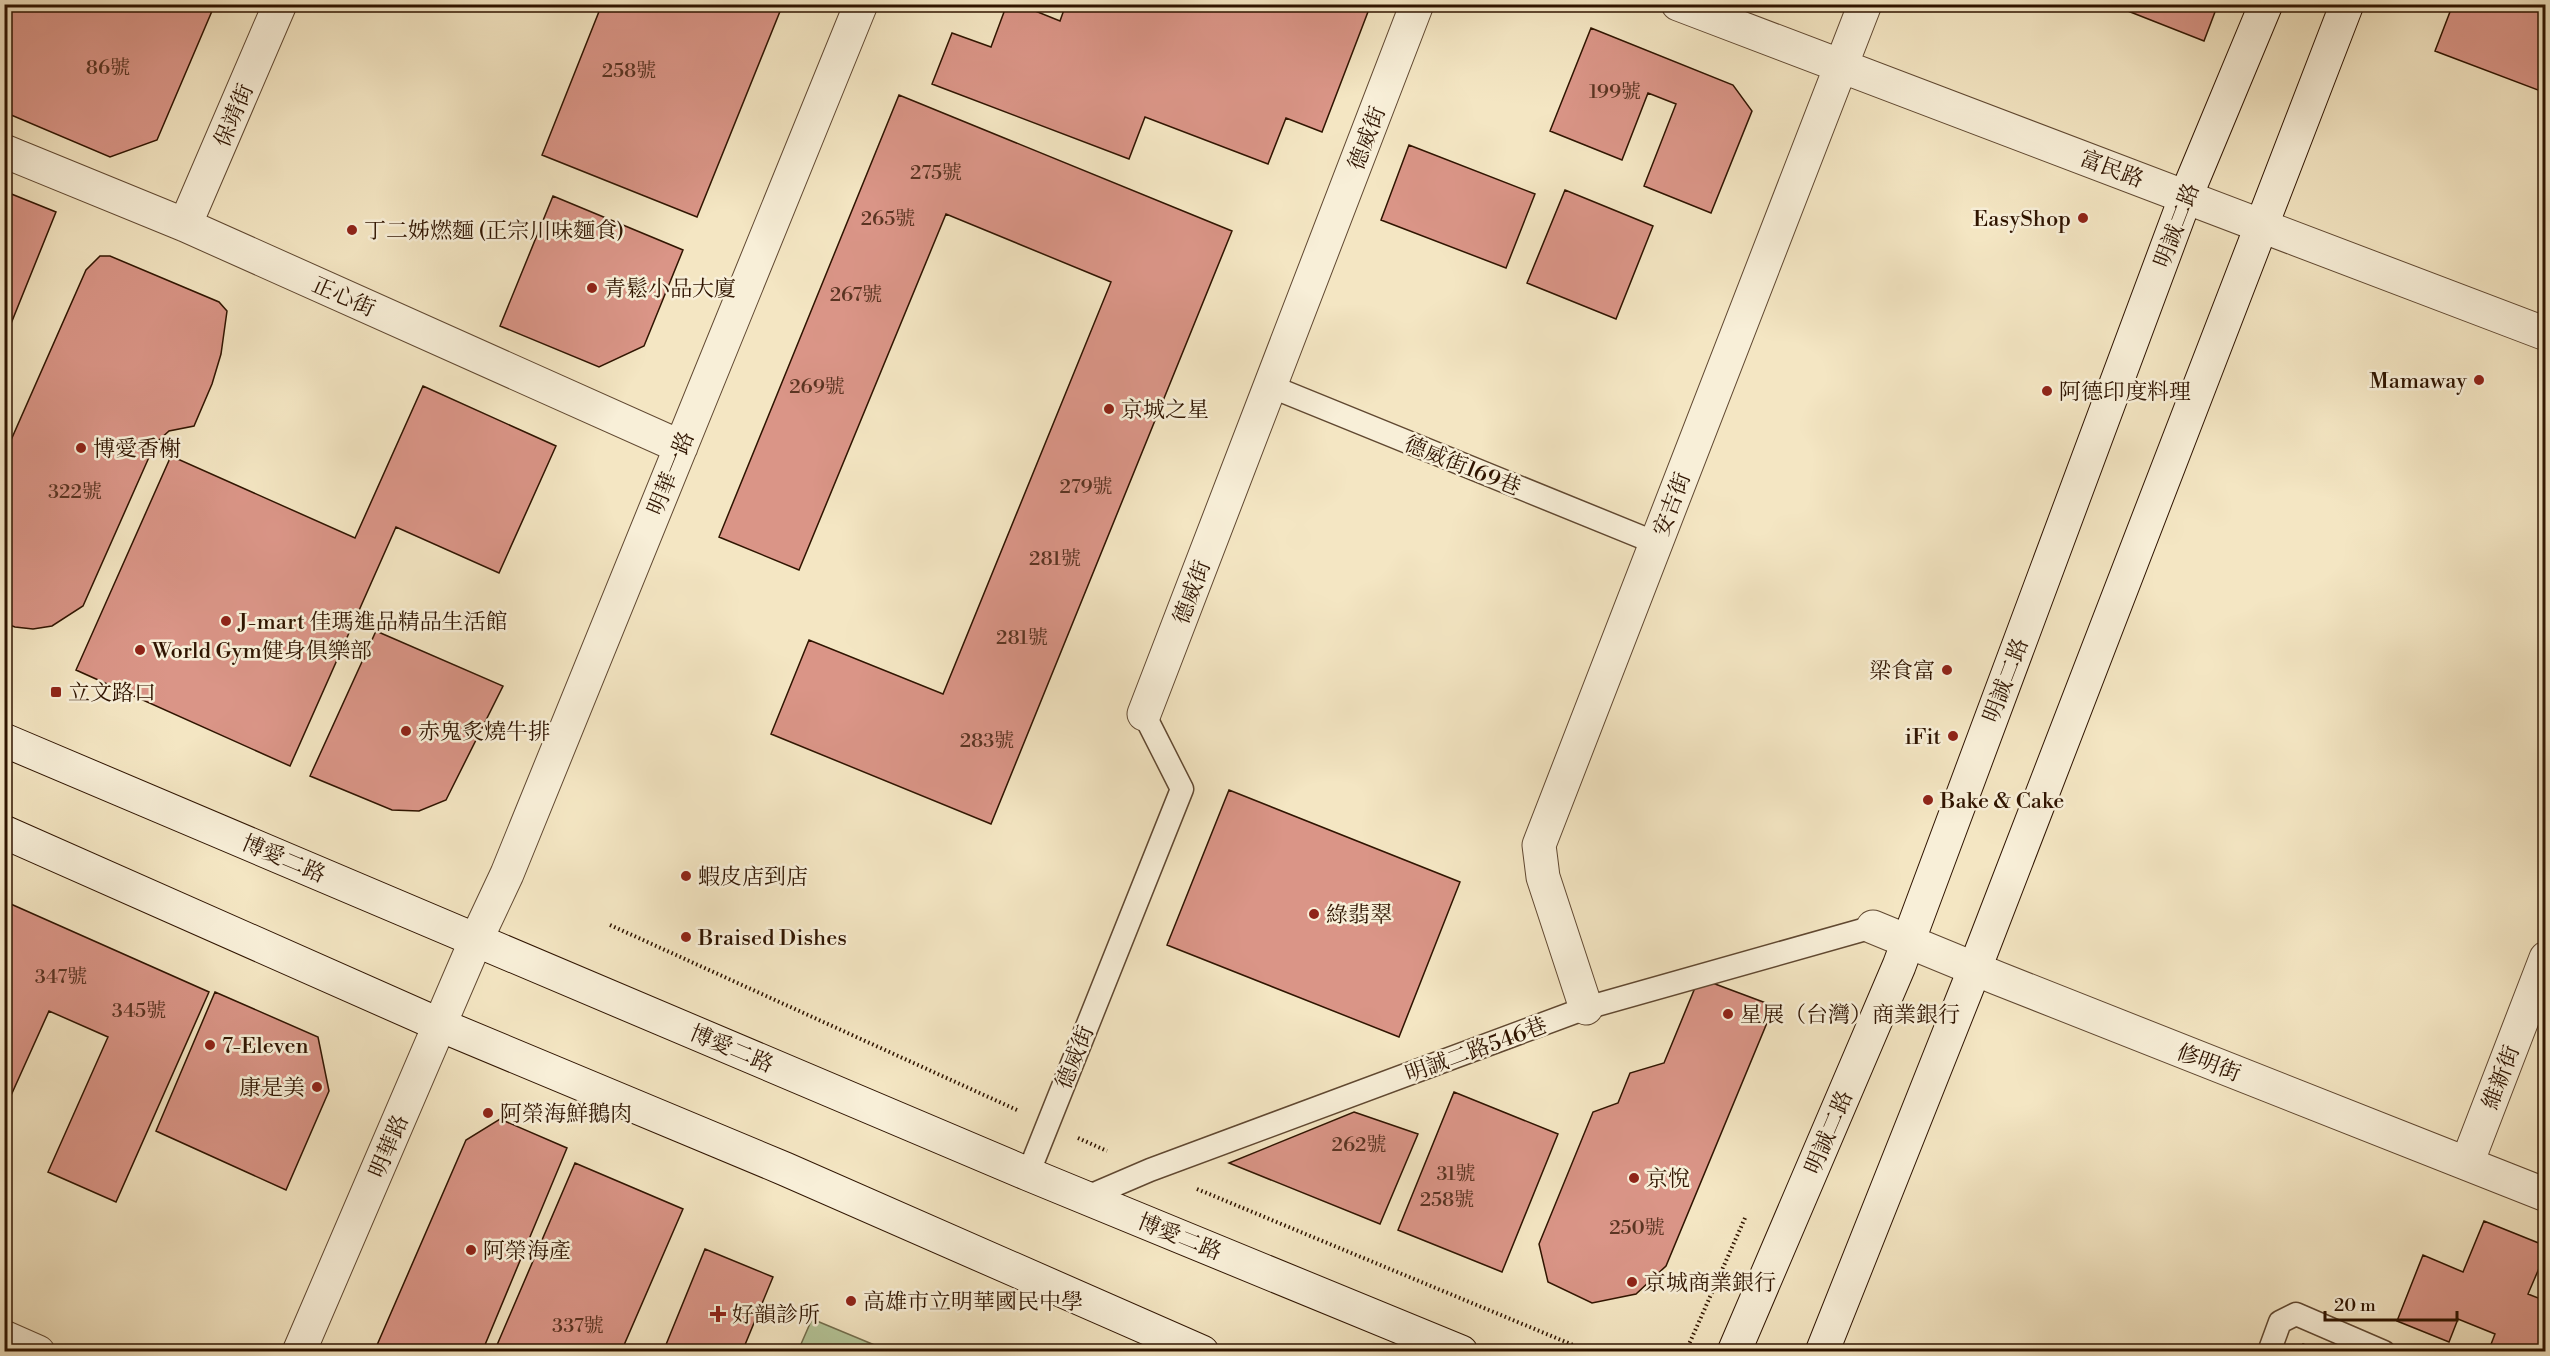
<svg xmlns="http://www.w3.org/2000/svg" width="2550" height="1356" viewBox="0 0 2550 1356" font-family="'Libre Bodoni','Noto Serif TC',serif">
<rect width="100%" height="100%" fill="#f4e6c3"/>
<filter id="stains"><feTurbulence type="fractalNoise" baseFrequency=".00333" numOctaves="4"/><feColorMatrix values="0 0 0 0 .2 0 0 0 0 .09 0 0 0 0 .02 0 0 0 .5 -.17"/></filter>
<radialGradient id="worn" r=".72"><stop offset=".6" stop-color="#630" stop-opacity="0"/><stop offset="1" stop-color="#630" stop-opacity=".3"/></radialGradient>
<path fill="#b5c699" stroke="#726d4c" stroke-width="1.5" d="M812,1319L889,1351H798Z"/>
<path fill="#da9587" stroke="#2f1400" stroke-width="1.5" d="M14,4H215L157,140L110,157L4,112V28Z
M602,4H783L697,217L542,155Z
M1007,4H1018L1060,21L1066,4H1371L1322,132L1286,118L1268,164L1145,117L1129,159L932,84L952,33L991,47Z
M2110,4H2218L2204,41Z
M2453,4H2546V93L2435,51Z
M1591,28L1733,85L1752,111L1711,213L1644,186L1676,104L1648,93L1622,160L1550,131Z
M899,95L1232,231L991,824L771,734L809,640L943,694L1111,282L946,214L799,570L719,537Z
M1409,145L1535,194L1506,268L1381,220Z
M1565,190L1653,226L1616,319L1527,283Z
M4,191L56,212L4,341Z
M553,196L683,250L644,346L599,367L500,326Z
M100,256H110L219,302L227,311L221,354L212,384L194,426L169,431L158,441L150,455L83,606L52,626L33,629L15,627L4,623V456L86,270Z
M423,386L556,446L499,573L396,527L290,766L76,670L171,456L355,538Z
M376,631L503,686L446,800L419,811L392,810L310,776Z
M1229,790L1460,882L1399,1037L1167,945Z
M4,901L209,992L116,1202L48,1172L108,1037L49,1011L4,1111Z
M1699,978L1774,1006L1666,1266L1636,1294L1592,1303L1548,1282L1539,1244L1593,1112L1618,1103L1630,1073L1664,1063Z
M215,992L318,1037L329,1091L286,1190L156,1131Z
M1454,1092L1558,1134L1502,1272L1398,1230Z
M1354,1112L1418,1134L1380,1224L1229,1163Z
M500,1119L567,1148L482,1352H374L466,1140Z
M575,1163L683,1209L621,1352H494Z
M2484,1221L2546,1246V1252L2528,1294L2546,1301V1352H2488L2495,1334L2458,1319L2449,1342L2397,1321L2423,1255L2463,1272Z
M705,1249L773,1277L742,1352H663Z
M2303,1344L2322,1352H2299Z"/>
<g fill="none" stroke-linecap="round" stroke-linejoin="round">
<g stroke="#604831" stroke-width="25">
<path id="lane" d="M1270,386L1656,543
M1028,1174L1182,789L1144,714
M1087,1197L1150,1170L1586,1008L1873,927
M2269,1352L2280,1322L2296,1314L2384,1352"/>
</g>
<g stroke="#604831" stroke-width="35">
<path id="street" d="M1678,4L2546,334
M4,151L185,225L681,447
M185,225L280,4
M1144,714L1417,4
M1873,927L1997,978L2546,1195
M1586,1008L1543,877L1539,845L1865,4
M2467,1163L2546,958
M4,1337L38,1352
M299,1352L476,940L507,874L861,4"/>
</g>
<g stroke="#2f1400" stroke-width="35">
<path id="secondary" d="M4,740L1028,1174L1461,1352
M4,832L440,1025L785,1169L1202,1352
M1734,1352L1899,966L2186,196L2266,4
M1822,1352L1975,968L2347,4"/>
</g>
<path stroke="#2f1400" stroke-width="4" stroke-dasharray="1.5 3" stroke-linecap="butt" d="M610,925L1017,1110
M1078,1138L1107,1151
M1197,1189L1590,1352
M1686,1351L1745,1218"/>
<use href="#lane" stroke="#f8efd8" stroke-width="22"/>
<use href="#street" stroke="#f8efd8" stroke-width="33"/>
<use href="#secondary" stroke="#f8efd8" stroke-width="33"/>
</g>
<g fill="#8f2418" stroke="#f8efd8" stroke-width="2">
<circle cx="2083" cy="218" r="6"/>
<circle cx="352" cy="230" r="6"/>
<circle cx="592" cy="288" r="6"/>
<circle cx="2479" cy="380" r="6"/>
<circle cx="2047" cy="391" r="6"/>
<circle cx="1109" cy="409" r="6"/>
<circle cx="81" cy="448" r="6"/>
<circle cx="226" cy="621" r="6"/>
<circle cx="140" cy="650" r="6"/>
<circle cx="1947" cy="670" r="6"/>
<rect x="50" y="686" width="12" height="12" rx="3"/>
<circle cx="406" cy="731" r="6"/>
<circle cx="1953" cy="736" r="6"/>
<circle cx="1928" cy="800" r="6"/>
<circle cx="686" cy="876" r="6"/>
<circle cx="1314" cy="914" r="6"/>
<circle cx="686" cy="937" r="6"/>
<circle cx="1728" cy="1014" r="6"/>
<circle cx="210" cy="1045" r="6"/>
<circle cx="317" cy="1087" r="6"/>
<circle cx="488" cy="1113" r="6"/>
<circle cx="1634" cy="1178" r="6"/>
<circle cx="471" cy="1250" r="6"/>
<circle cx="1632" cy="1282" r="6"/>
<circle cx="851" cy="1301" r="6"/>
<path d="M715 1305h6v6h6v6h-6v6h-6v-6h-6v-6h6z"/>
</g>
<g text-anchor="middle" stroke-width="5" stroke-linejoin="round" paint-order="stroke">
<g font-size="20" fill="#5a3422">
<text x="108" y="74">86號</text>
<text x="629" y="77">258號</text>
<text x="1615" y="98">199號</text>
<text x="936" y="179">275號</text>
<text x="888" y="225">265號</text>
<text x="856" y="301">267號</text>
<text x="817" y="393">269號</text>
<text x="1086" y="493">279號</text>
<text x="75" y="498">322號</text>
<text x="1055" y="565">281號</text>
<text x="1022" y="644">281號</text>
<text x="987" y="747">283號</text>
<text x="61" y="983">347號</text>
<text x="139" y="1017">345號</text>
<text x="1359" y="1151">262號</text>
<text x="1456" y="1180">31號</text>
<text x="1447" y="1206">258號</text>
<text x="1637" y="1234">250號</text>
<text x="578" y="1332">337號</text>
</g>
<g font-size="22" fill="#2f1400" stroke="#f8efd8">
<text transform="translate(233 115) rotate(-67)" y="8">保靖街</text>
<text transform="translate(1366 138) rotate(-69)" y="8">德威街</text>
<text transform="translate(2112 168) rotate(21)" y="8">富民路</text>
<text transform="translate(2176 225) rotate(-69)" y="8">明誠二路</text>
<text transform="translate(344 296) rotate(24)" y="8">正心街</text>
<text transform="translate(1463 465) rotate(22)" y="8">德威街169巷</text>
<text transform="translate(670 473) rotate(-68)" y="8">明華一路</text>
<text transform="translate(1671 504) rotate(-69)" y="8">安吉街</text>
<text transform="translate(1191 592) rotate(-69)" y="8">德威街</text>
<text transform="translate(2005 680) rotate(-69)" y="8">明誠二路</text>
<text transform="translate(284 858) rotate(23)" y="8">博愛二路</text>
<text transform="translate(732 1048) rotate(23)" y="8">博愛二路</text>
<text transform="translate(1476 1049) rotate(-20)" y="8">明誠二路546巷</text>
<text transform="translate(1074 1057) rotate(-68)" y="8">德威街</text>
<text transform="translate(2209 1062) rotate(21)" y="8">修明街</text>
<text transform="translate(2500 1077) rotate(-69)" y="8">維新街</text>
<text transform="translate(1828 1132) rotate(-67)" y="8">明誠二路</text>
<text transform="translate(388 1146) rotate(-67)" y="8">明華路</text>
<text transform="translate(1180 1236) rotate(22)" y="8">博愛二路</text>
</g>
<g font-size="22" fill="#2f1400" stroke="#f8efd8" text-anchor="start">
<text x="2071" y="226" text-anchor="end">EasyShop</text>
<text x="364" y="238">丁二姊燃麵 (正宗川味麵食)</text>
<text x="604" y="296">青鬆小品大廈</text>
<text x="2467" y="388" text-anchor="end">Mamaway</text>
<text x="2059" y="399">阿德印度料理</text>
<text x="1121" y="417">京城之星</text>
<text x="93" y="456">博愛香榭</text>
<text x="238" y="629">J-mart 佳瑪進品精品生活館</text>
<text x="152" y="658">World Gym健身俱樂部</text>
<text x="1935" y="678" text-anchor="end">梁食富</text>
<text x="68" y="700">立文路口</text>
<text x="418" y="739">赤鬼炙燒牛排</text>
<text x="1941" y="744" text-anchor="end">iFit</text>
<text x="1940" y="808">Bake &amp; Cake</text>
<text x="698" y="884">蝦皮店到店</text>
<text x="1326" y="922">綠翡翠</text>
<text x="698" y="945">Braised Dishes</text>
<text x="1740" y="1022">星展（台灣）商業銀行</text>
<text x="222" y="1053">7-Eleven</text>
<text x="305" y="1095" text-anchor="end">康是美</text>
<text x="500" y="1121">阿榮海鮮鵝肉</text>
<text x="1646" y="1186">京悅</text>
<text x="483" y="1258">阿榮海產</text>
<text x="1644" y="1290">京城商業銀行</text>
<text x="863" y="1309">高雄市立明華國民中學</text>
<text x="732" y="1322">好韻診所</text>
</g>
</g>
<rect width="2550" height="1356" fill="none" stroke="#f4e6c3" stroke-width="24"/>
<rect x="6" y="6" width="2538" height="1344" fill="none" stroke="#2f1400" stroke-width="3"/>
<rect x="12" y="12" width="2526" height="1332" fill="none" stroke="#2f1400" stroke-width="1.5"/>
<path d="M2325 1311v9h132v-9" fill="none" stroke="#2f1400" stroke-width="3"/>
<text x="2334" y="1311" font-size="18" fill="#2f1400" stroke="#f8efd8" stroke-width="4.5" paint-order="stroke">20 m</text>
<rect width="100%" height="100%" filter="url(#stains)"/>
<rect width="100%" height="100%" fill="url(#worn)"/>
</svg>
